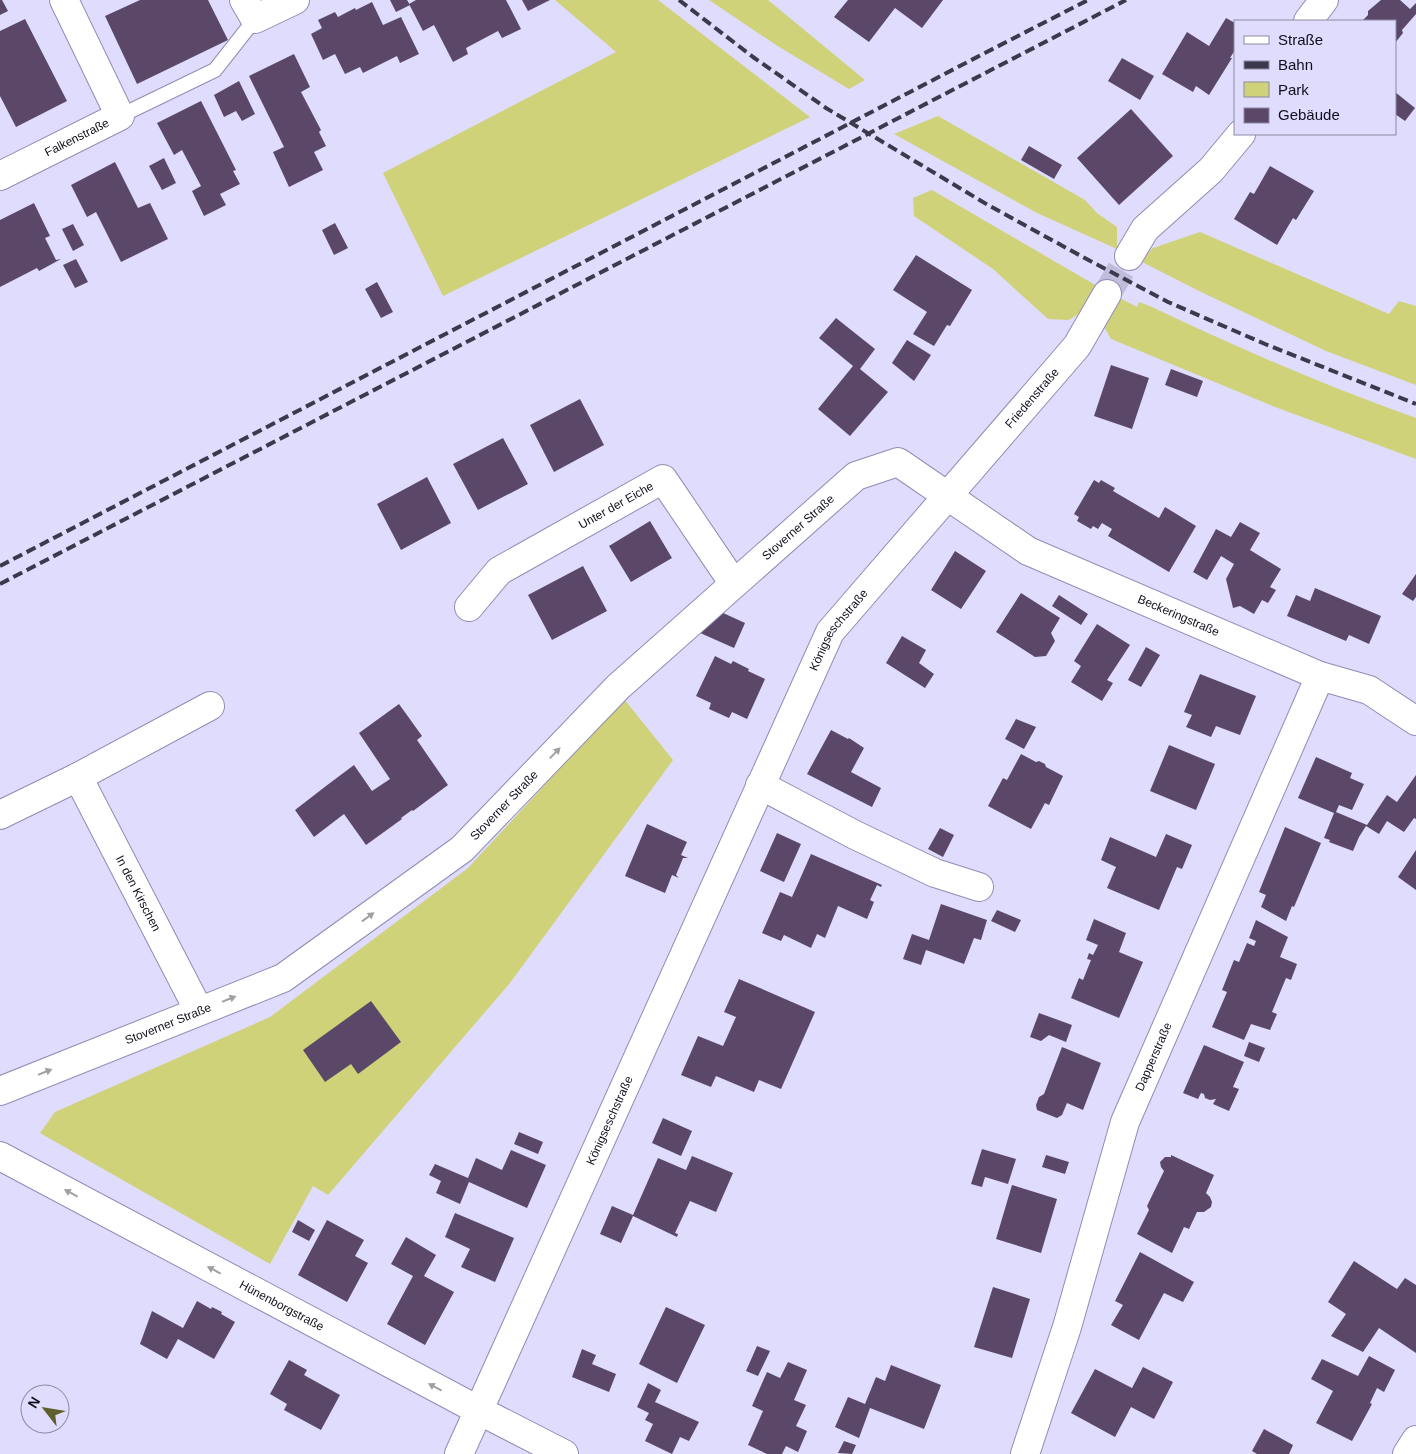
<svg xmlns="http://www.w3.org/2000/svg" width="1416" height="1454" viewBox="0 0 1416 1454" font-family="Arial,sans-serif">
<rect width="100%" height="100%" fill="#dfdcfe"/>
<path fill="#d0d27a" d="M555,0H658L810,117L443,296L383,173L616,52Z
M709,0H768L865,80L849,89L776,45Z
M938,116L1085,200L1097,213L1117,227V249L1037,213L894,134Z
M932,190L1097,286L1083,311L1069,320L1048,319L993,269L914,216L913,198Z
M1200,232L1389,314L1399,301L1416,306V385L1326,351L1201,292L1140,261L1153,248Z
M1118,297L1137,307L1139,302L1152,307C1238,348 1326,386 1416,418V459L1275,407L1111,339L1104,327Z
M624,699L673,760L510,983L328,1195L313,1186L270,1264L40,1133L55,1112L270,1017L468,868Z"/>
<path fill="#5b4869" d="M0,0H2L8,11L0,15Z
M140,0H208L228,40L137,84L105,16Z
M390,0H407L410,5L396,12Z
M416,0H506L521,29L502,38L498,31L466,48L468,54L453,62L434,25L423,31L409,4Z
M522,0H550L528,11Z
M848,0H943L922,28L895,8L869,42L834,17Z
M1381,0H1400L1410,9L1416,3V14L1402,30L1403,33L1395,43V21H1362L1368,15V11Z
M372,2L383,25L401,17L419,54L400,63L397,56L363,73L360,67L345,74L335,54L323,60L311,34L322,28L318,20L335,12L338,17L355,8L356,10Z
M1226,18L1235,23V50L1230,58H1232L1209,95L1196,86L1193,92L1162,74L1187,32L1209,46Z
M25,19L67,101L16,127L0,96V31Z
M294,54L310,87L301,92L321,130L319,132L326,146L314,152L323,170L289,187L273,152L284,147L249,76Z
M1122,58L1154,76L1140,100L1108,81Z
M239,81L255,114L242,121L236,111L224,117L214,95Z
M1395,92L1415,108L1405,121L1395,114Z
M201,101L236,170L233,171L240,184L220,194L226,205L204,216L192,191L201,186L182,150L174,155L157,123Z
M1131,109L1173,156L1119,205L1077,158Z
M1029,146L1062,165L1054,179L1021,160Z
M164,158L176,183L162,190L149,166Z
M115,162L138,208L150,203L168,239L121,262L96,212L87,217L71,185Z
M1270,166L1314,191L1296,220L1293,218L1277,245L1234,219L1250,192L1254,194Z
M34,203L50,236L45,238L56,260L61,259L39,271L37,268L0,287V220Z
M335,223L348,248L334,255L322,230Z
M73,224L84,245L73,251L62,229Z
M916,255L972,290L950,326L947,325L934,346L913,334L927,312L893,290Z
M76,259L88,282L75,288L63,265Z
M377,282L393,312L381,318L365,289Z
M836,318L875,349L860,369L888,392L850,436L818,409L853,366L819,338Z
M907,340L931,355L914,381L892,363Z
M1111,365L1149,378L1132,429L1094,416Z
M1171,369L1203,381L1197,397L1165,385Z
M580,399L604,445L554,472L530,425Z
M503,438L528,484L478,510L453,464Z
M427,477L451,523L401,550L377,504Z
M1094,480L1099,483L1101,480L1115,488L1113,491L1159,518L1165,507L1196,526L1169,572L1108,536L1112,529L1102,523L1098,529L1093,526L1091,529L1077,521L1079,517L1074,514Z
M650,521L672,558L631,582L609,546Z
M1240,522L1260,533L1250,550L1281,569L1270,587L1276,590L1268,603L1262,600L1254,614L1240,606L1233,608L1226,579L1234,564L1221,556L1207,580L1193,572L1216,529L1231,537Z
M955,551L986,571L961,609L931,590Z
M583,566L607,611L552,640L528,595Z
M1416,574V597L1413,601L1402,594Z
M1315,588L1381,616L1369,644L1349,635L1346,641L1287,616L1296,595L1310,601Z
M1021,593L1060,618L1051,633L1055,641L1046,656L1035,657L996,632Z
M1059,595L1088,614L1081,625L1052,606Z
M721,612L745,623L734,648L698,632Z
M1097,624L1130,645L1107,680L1113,683L1102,701L1071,682L1081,666L1074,661Z
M902,636L926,650L919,663L934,674L925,688L886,663Z
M1146,647L1160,655L1141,687L1128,680Z
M715,656L731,664L733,661L749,669L748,671L765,679L747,719L732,712L729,718L709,709L711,703L696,696Z
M1200,674L1256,696L1240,735L1216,726L1211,737L1186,727L1192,715L1184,712Z
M399,704L422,736L417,740L448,785L413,811L412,810L401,818L402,819L366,845L344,814L314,837L295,810L326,786L354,765L372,791L390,779L359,733Z
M1016,719L1036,727L1024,749L1005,739Z
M831,730L848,739L849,738L864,748L851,772L881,788L872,807L807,774Z
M1169,745L1215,764L1196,810L1150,791Z
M1021,754L1036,762L1039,761L1045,764L1046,767L1063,776L1049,805L1045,803L1031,829L988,806L1003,778L1007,780Z
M1316,757L1352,773L1350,778L1364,784L1352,810L1339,805L1336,812L1367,825L1387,795L1397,802L1416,775V819L1414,818L1404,832L1387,821L1379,834L1366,826L1359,837L1353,851L1329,842L1330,840L1324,838L1334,813L1298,798Z
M647,824L687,842L681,855L688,858H683L676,875L679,878L672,875L665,893L625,876Z
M1285,827L1321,843L1294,907L1292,906L1286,921L1261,907L1266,895L1259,892Z
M940,828L954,835L943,857L928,849Z
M777,833L801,844L784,882L760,871Z
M1166,834L1192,845L1182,869L1177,867L1159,910L1107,888L1116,867L1101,860L1110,837L1156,857Z
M1416,850V890L1398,877Z
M811,854L882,885L881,887L877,885L870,900L874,902L867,919L838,906L825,938L817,934L811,948L784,935L781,941L762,933L780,892L792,897Z
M941,904L987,920L981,940L974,938L964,964L926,950L921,965L903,959L912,934L929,940Z
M997,910L1021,920L1015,932L991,921Z
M1094,919L1126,933L1119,952L1143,962L1119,1018L1071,998L1079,978L1083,980L1091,960L1087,959L1089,953L1093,955L1098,945L1086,940Z
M1256,920L1288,937L1280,957L1297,964L1291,980L1286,978L1272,1012L1277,1014L1270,1030L1251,1024L1244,1040L1212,1027L1227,992L1222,990L1234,960L1239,962L1247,943L1254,946L1256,941L1249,938Z
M739,979L815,1012L781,1089L759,1080L754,1092L716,1076L711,1087L681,1075L698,1036L723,1046L736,1017L724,1012Z
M371,1001L401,1042L358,1074L351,1064L325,1082L303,1050Z
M1039,1013L1072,1025L1066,1042L1049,1035L1041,1041L1030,1037Z
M1249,1042L1265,1048L1259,1062L1244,1056Z
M1204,1045L1244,1062L1233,1087L1239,1089L1229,1111L1213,1104L1216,1099L1210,1100L1205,1098L1204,1094L1201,1093L1198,1099L1183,1093Z
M1062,1047L1101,1063L1083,1110L1067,1103L1062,1115L1057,1118L1037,1110L1036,1105L1039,1097L1044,1094Z
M663,1118L692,1131L681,1156L652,1143Z
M519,1132L543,1142L538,1154L514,1144Z
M982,1149L1016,1159L1008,1184L985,1177L982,1187L971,1184Z
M511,1150L546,1165L527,1208L469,1182L460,1204L436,1193L441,1181L429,1175L435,1164L468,1178L476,1158L502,1170Z
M1046,1155L1069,1162L1065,1174L1042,1167Z
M1171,1155L1214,1175L1206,1193L1210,1197L1212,1202L1211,1207L1204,1212H1197L1189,1229L1184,1227L1172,1253L1137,1234L1149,1210L1147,1206L1164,1171L1161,1167L1160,1162L1165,1157H1171Z
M692,1156L733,1173L716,1212L690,1201L675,1233L678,1234L677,1237L633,1216L621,1243L600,1234L612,1206L633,1215L658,1158L686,1170Z
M1012,1185L1057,1199L1041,1253L996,1239Z
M455,1213L514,1238L495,1282L461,1267L470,1249L445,1237Z
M298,1220L315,1230L309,1241L292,1232Z
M327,1220L364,1240L355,1256L368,1263L347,1302L298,1275Z
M406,1237L436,1255L424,1276L454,1292L425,1345L387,1324L413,1276L391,1264Z
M1140,1252L1194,1282L1183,1302L1164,1293L1139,1340L1111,1325L1123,1305L1115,1301Z
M1354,1261L1397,1289L1405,1278L1416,1285V1353L1379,1328L1363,1352L1331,1336L1346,1314L1328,1302Z
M993,1287L1030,1299L1012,1358L974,1347Z
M197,1301L211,1309L212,1307L222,1312L221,1314L235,1322L214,1359L178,1339L167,1359L140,1344L152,1311L183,1328Z
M666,1307L705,1325L677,1383L639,1364Z
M757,1346L770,1351L758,1376L746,1371Z
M582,1349L596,1355L592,1364L616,1374L609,1392L572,1377Z
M1369,1356L1395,1370L1384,1392L1377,1388L1370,1403L1372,1404L1352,1441L1316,1423L1333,1391L1311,1379L1322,1359L1358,1376Z
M289,1360L307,1370L304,1375L340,1395L321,1430L284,1410L287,1404L270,1394Z
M788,1362L807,1370L794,1400L806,1405L796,1426L807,1431L798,1452L786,1446L782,1454H767L748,1445L763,1411L752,1406L767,1372L780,1378Z
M891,1365L941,1385L924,1429L870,1408L859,1438L835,1427L848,1397L865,1404L876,1377L885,1381Z
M1143,1367L1173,1382L1154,1419L1131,1407L1115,1437L1071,1413L1095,1369L1132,1388Z
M648,1383L661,1390L655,1402L699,1422L689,1441L680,1437L672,1454L645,1441L653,1424L645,1420L649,1413L637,1407Z
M1264,1429L1293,1445L1289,1454H1257L1252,1451Z
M844,1441L856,1445L852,1454L838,1453Z"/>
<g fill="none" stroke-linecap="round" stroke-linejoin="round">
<path stroke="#c0bddc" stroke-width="28" stroke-dasharray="28 14" stroke-linecap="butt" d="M1107,294L1129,256"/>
<g stroke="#918cb3" stroke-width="16">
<path id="service" d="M120,116L215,70L255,19"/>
</g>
<g stroke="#918cb3" stroke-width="30">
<g id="minor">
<path d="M244,0L255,19L295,0"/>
<path d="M1308,21L1324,0"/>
<path id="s1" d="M0,176L120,116L64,0"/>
<path d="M1129,256L1145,229L1211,170L1241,134"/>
<path id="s2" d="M469,607L499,571L663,479L734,584"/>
<path id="s3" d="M78,777L199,1011"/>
<path d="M760,785L855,835L935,873L979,887"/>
<path d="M0,815L78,777L210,706"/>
<path id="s4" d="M0,1091L283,978L462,849L618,687L856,476L898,462L1028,551L1320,676L1369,690L1416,721"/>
<path id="s5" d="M0,1156L478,1410L564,1454"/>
<path id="s6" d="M459,1454L830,632L1077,346L1107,294"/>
<path id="s7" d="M1025,1454L1067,1327L1125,1122L1320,676"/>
<path d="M1407,1454L1416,1440"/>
</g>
</g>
<use href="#service" stroke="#fff" stroke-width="14"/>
<use href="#minor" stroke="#fff" stroke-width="28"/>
<path stroke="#3c394c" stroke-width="4" stroke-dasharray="10 5" stroke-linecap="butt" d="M679,0L753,57L826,108L988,205L1081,256L1168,302L1265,344L1416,404
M0,566L981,55L1088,0
M0,584L1126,0"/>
</g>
<defs><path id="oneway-solid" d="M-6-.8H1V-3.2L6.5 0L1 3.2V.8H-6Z" transform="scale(1.25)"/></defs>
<g fill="#a09fa4">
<use href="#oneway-solid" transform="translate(555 753) rotate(-46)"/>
<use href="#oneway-solid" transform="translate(368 917) rotate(-36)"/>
<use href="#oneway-solid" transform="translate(229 999) rotate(-22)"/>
<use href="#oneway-solid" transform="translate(45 1072) rotate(-22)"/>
<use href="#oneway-solid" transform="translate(71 1193) rotate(-152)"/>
<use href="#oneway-solid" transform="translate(214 1270) rotate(-152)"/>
<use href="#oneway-solid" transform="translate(435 1387) rotate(-152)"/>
</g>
<g text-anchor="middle" stroke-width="5" stroke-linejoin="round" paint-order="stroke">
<g font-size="12" fill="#110e1c" stroke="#dfdcfe">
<text dy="4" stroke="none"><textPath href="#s1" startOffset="86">Falkenstraße</textPath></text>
<text dy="4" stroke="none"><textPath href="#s6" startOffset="1211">Friedenstraße</textPath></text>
<text dy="4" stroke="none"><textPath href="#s2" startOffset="181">Unter der Eiche</textPath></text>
<text dy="4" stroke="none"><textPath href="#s4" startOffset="991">Stoverner Straße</textPath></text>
<text dy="4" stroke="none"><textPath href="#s4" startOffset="1434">Beckeringstraße</textPath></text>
<text dy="4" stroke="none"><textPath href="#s6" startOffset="908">Königseschstraße</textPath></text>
<text dy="4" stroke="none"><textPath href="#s4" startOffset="586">Stoverner Straße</textPath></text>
<text dy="4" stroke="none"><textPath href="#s3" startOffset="131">In den Kirschen</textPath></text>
<text dy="4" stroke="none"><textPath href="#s4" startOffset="181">Stoverner Straße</textPath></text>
<text dy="4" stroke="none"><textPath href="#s7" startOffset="418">Dapperstraße</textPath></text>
<text dy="4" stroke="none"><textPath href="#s6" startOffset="366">Königseschstraße</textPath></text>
<text dy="4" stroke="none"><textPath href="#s5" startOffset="319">Hünenborgstraße</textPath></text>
</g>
</g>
<rect x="1234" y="20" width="162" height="115" fill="#dfdcfe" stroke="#8d8aa4"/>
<rect x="1244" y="36" width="25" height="8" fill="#ffffff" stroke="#8d8aa4"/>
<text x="1278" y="45" font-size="15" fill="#110e1c">Straße</text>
<rect x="1244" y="61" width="25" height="8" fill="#3c394c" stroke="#8d8aa4"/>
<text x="1278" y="70" font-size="15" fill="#110e1c">Bahn</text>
<rect x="1244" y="82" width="25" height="15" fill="#d0d27a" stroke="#8d8aa4"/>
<text x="1278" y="95" font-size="15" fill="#110e1c">Park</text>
<rect x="1244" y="108" width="25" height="15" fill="#5b4869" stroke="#8d8aa4"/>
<text x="1278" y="120" font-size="15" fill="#110e1c">Gebäude</text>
<g transform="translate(45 1409) rotate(301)"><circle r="24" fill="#dfdcfe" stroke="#8d8aa4"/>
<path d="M0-4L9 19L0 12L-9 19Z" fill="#5e5f2c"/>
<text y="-8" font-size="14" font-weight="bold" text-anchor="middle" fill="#110e1c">N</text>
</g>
</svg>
